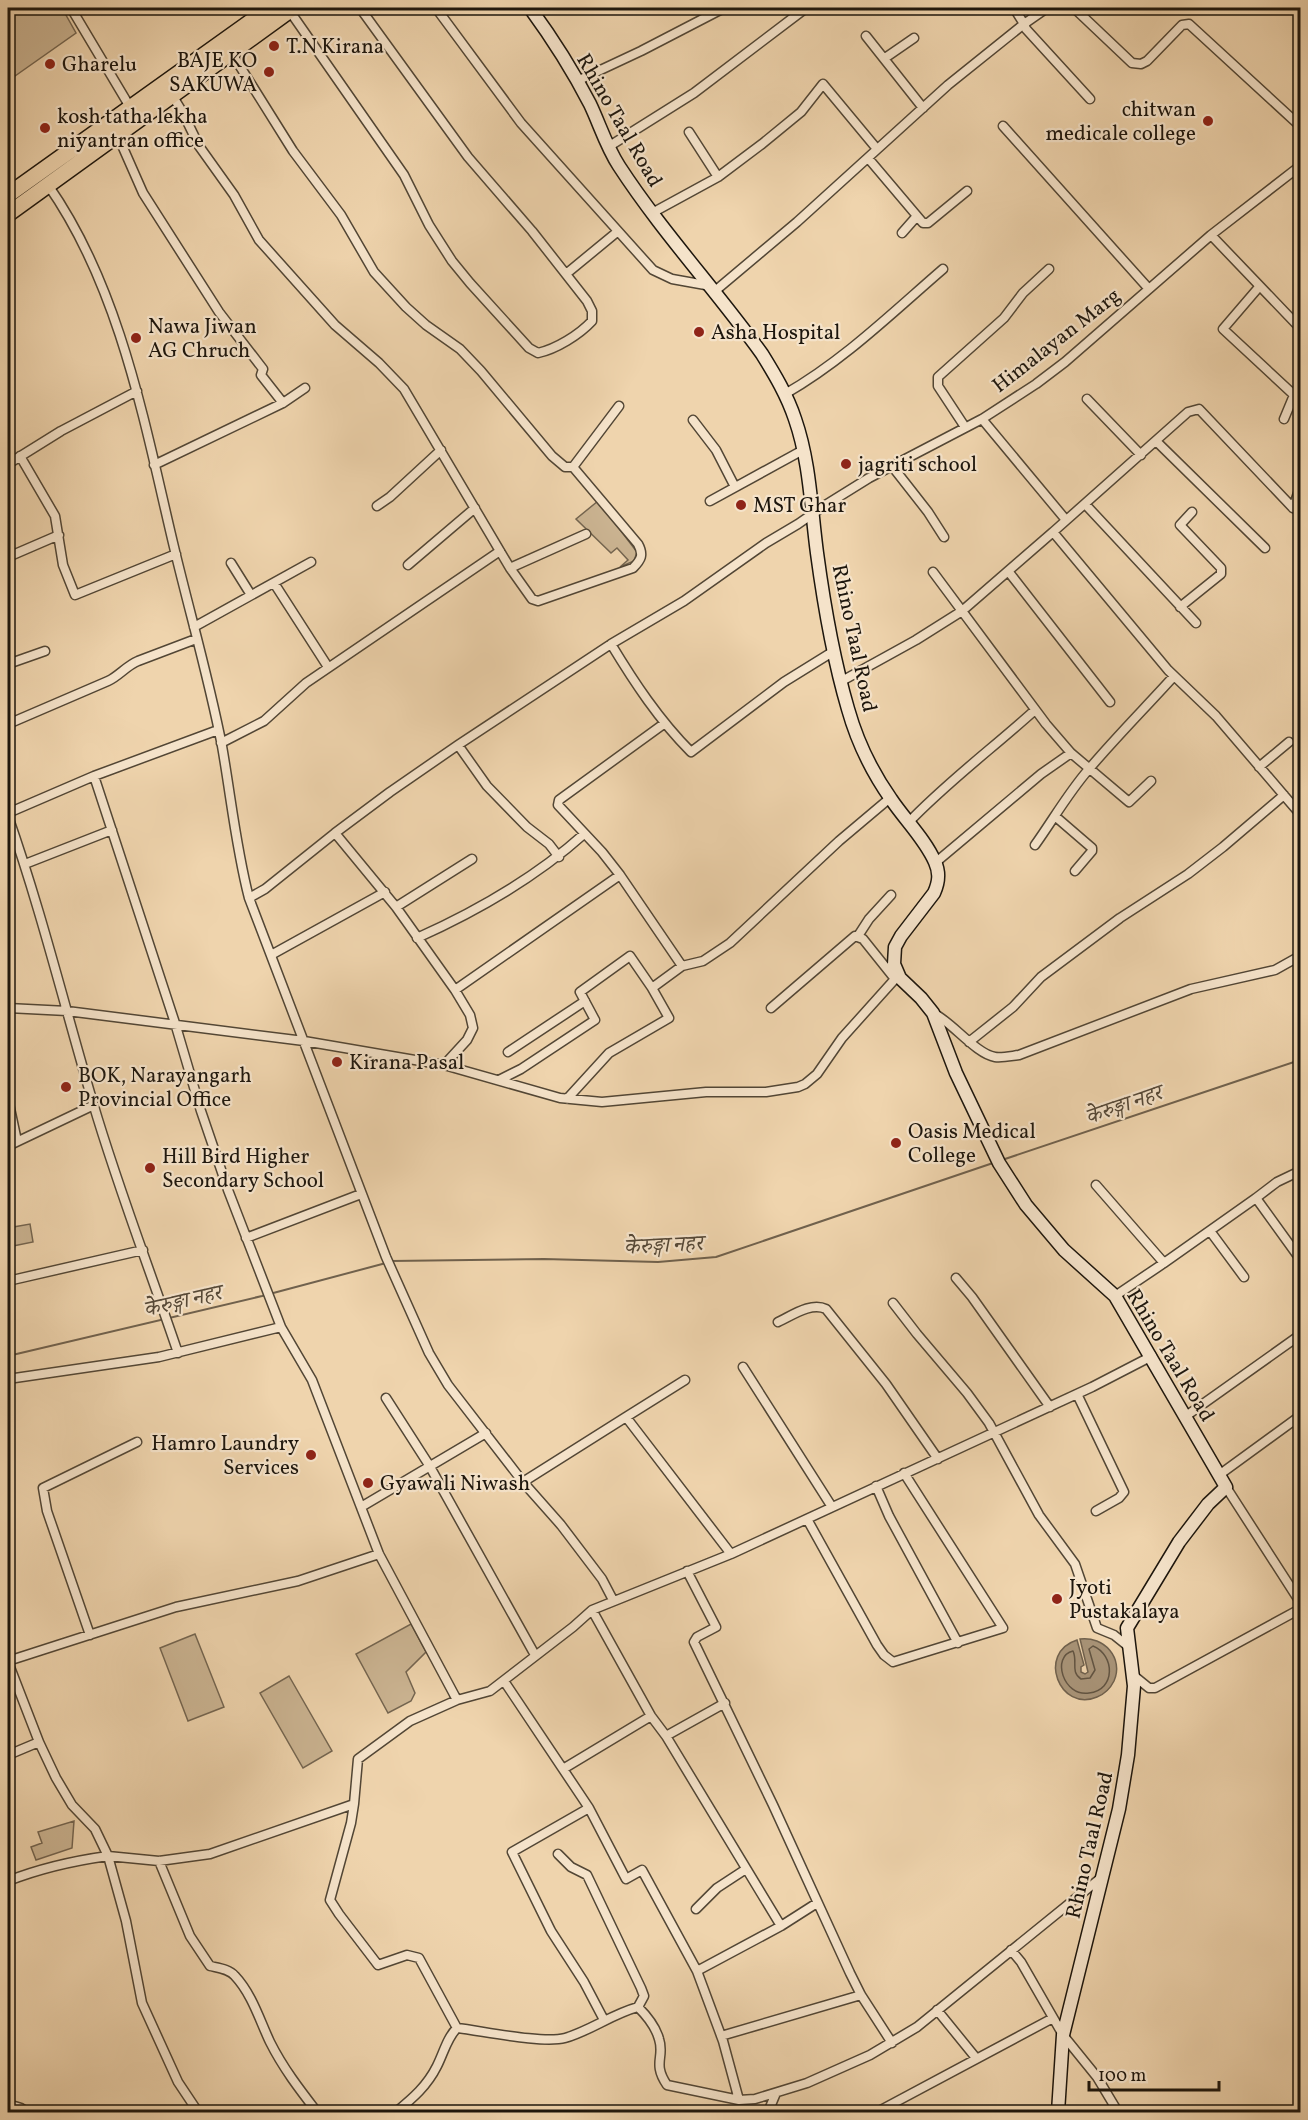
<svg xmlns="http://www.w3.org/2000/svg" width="1308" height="2120" viewBox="0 0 1308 2120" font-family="Vollkorn,'Noto Serif Devanagari',serif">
<rect width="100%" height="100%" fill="#efd4ad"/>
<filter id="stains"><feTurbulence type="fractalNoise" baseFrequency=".00333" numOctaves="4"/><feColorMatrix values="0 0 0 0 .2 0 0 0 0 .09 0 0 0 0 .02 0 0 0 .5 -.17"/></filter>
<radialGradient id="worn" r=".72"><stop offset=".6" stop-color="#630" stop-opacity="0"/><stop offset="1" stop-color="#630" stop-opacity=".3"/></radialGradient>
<path fill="#cbb492" stroke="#746550" stroke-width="1.5" d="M8,8H62L76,33L15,76L8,65Z
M598,501L637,552L634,561L620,567L628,560L617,548L611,553L576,519Z
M30,1224L33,1242L8,1247V1228Z
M411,1624L426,1652L406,1672L415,1693L411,1701L388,1713L356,1654Z
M195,1634L224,1707L188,1721L160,1648Z
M289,1676L332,1751L303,1768L260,1693Z
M74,1821L72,1848L36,1860L31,1847L42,1843L38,1832Z"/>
<path fill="#a89377" stroke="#70614d" stroke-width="1.5" d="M1080,1639C1104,1636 1124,1658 1114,1681C1110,1689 1105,1694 1097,1697C1060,1713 1036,1653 1077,1640L1084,1665L1081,1667V1672L1085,1674L1088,1672Z"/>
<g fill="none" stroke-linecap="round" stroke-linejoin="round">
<path stroke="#625442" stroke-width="1.5" d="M1093,1646C1115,1655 1116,1690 1089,1693C1063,1697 1051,1656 1073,1651C1078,1661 1070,1672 1081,1679L1090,1678L1095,1670L1089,1649Z"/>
<path stroke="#70614d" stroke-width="2" d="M1002,1160L1300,1060
M391,1261L544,1259L658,1262L716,1257L993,1163
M8,1356L262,1296L386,1263"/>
<g stroke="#524635" stroke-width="11">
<path id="street" d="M71,8L130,107
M436,8L521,123L653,270L672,279L711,286
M1047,8L1024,24L1026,29L1090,99
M1074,8L1132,63L1141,64L1147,61L1182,25L1189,24L1300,126
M289,10L404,175L429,225L452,261L470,283L529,348L538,353C556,349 579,335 592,321V311L587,301L532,231L468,157L360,8
M534,13L543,8
M866,36L923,108
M885,58L914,38
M577,81L641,51L724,8
M172,95L183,113L199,146L234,195L259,240L335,325L379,363L404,389L510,568L532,599L538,601L633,568C641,560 644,555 638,544L573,467H565L552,456L481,371L460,349L426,325L406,307L374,272L341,215L293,151L231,52
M1003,126L1149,289
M689,132L718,177
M117,134L143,193L219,312L263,369L261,375L283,403
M608,147L694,93L806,8
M868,158L923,223H928L967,191
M48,185C121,289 145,426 174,547C190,614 209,679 222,746C231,797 236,848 249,898L386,1257L429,1353L448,1385L523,1482L561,1525L602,1579L613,1600
M652,213L718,177L762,144L801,112L823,84L877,149
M902,233L917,216
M1211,235L1300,328
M566,274L617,232
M1259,287L1223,329L1294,395L1284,419
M715,291L797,222L948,85L1024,24L1014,8
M785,394C843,361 892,313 943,269
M1087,399L1141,455
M982,419L1066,520
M693,420L716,450L735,487
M965,427L938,386V377L1004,318L1023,293L1049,269
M1156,441L1265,548
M20,456L55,516L63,565L75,595L176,554
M8,464L61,431L137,391
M154,465L283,403L305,388
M892,466L928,512L944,537
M573,467L619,406
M710,501L803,450
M1085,504L1196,623
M377,506L390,497L441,450
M1293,508L1300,487
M1053,532L1188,412L1199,409L1293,508L1300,511
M8,557L59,535
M231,563L251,595
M408,565L475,508
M510,568L586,534
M1008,571L1110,702
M933,572L1046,724L1071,753L1129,802L1151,781
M274,583L328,667
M1180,607L1221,574V568L1180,525L1192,512
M194,627L311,562
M611,644C634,682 659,720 691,752L784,682L834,651
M8,664L45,651
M840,682L916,640L962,611L1053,532L1168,670L1216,716L1300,814
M665,723L559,800L558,805L602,852L620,875L682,966L703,961L730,943L839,841L890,798
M8,724L108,681C119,676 126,666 138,661L196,639
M221,743L264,721L306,683L500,551
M458,745L487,786L527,827L549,844L559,857
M1259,767L1289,742
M94,776L175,1023L201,1111L228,1190L281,1327L312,1380L379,1554L457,1700
M8,813L94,776L218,730
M8,816C41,910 65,1008 93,1103C118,1188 150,1270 178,1353
M1056,817L1092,848V851L1075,871
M908,823C947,782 993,748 1035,710
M335,833L390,792L458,745L611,644L684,601L766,543L798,524L824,506L869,478L982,419L1036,384L1065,362L1211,235L1300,166
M1035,845C1053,820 1068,793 1089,769C1116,737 1146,707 1174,676
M935,863L1041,774L1071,753
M25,864L112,830
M249,898L265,889L335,833L396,907L455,990L470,1015L473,1028L467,1040L444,1065
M396,907L472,859
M858,936L869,919L891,895
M417,938C477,911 535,878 584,834
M271,955L385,892
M455,990L620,875
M8,1008L67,1011L304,1041L444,1065L560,1098L602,1102L706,1092H766L798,1087L805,1084L817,1074L842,1038L895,979L900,978
M771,1008L855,936L863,939L895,979
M933,1013C952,1022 976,1054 995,1057C1002,1058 1011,1056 1019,1055L1191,989L1275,970L1300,956
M969,1042L1013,1007L1041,977L1120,918L1188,874L1223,847L1284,795
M508,1052L585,1001
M499,1080L521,1069L595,1020L580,992L630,956L652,988
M8,1099L17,1141
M567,1099L609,1053L669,1018L652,988L682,966
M8,1146L94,1105
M1096,1185L1164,1263
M1256,1198L1277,1182L1300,1171
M1210,1231L1244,1277
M246,1238L361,1194
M956,1278L972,1297L1050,1407
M8,1281L143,1250
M1115,1296L1164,1263L1256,1198L1300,1259
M893,1303L917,1334L967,1393L989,1423L1039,1515L1075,1564L1097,1628L1114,1635L1129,1647
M778,1322C793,1315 811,1302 826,1309L886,1384L938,1459
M743,1367L832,1507
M8,1379L159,1357L281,1327
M1077,1394L1124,1492L1119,1498L1096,1511
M386,1398L429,1465L535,1655
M1186,1416L1300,1335
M626,1417L685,1380
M1219,1475L1300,1416
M523,1482L626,1417L731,1554
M876,1486L889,1516L958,1643
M1226,1487L1300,1602
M361,1507L486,1433
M807,1519L877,1645L884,1655L893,1662L1003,1628L904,1473
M687,1571L716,1627L697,1637L694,1642L773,1805L850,1973L861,1995L892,2043
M592,1610L651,1716L666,1736L725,1703
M90,1635L47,1511L43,1488L137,1442
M8,1661L176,1607L298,1581L379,1554
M8,1662L39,1742L56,1778L72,1805L95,1829L108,1856C72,1861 41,1868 8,1881
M1133,1675L1149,1688H1155L1300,1609
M504,1681L589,1808L626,1879L642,1870L697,1971L723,2041L739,2100
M666,1736L781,1926
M8,1755L39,1742
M563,1769L651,1716
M354,1804L351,1823L330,1900L339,1914L378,1965L407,1955L419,1958L457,2028
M589,1808L512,1852L551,1931L584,1982L604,2020
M558,1854L571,1867L587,1875L641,1988L644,1996L638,2007
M159,1861L190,1936L210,1966C219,1968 229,1969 235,1976C252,1994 260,2021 270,2042C283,2068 300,2090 317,2112
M696,1909L717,1888L746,1869
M1011,1950L1021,1962L1063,2035L1097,2077L1118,2112
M697,1971L781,1926L817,1903
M937,2010L976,2058
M721,2036L861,1995
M8,2104L21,2108L27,2112
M198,2112L178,2082L142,2003L126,1921L108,1856L159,1861L210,1854L354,1804L358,1759L410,1721L457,1700L490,1691L573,1627L592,1610L731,1554L1092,1387L1152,1356
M396,2112C413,2098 427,2086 437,2066C444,2052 447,2038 457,2028C483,2031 543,2044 565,2038C590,2031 612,2014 638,2007C646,2015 656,2028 659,2039C665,2057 652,2063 667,2085L739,2100L755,2099L807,2083L870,2055L917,2027L1102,1877
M768,2112L776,2093
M877,2112L1053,2018"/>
</g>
<g stroke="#1d160d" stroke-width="15">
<path id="secondary" d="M530,8C552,38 573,71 590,104C600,125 606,146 619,166C662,232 716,290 762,354C775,375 787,395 795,419C810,462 811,508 817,553C824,605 833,658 848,709C857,741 872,772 891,799C905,820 925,839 935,862C940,873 939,882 934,893L901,936L895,947L894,964L900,978L921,998L933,1013L956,1073L999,1163L1026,1205L1064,1250L1115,1296L1226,1487L1208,1504L1179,1542L1127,1628L1134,1686L1128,1755L1119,1809L1063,2035L1058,2112"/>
</g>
<g stroke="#1d160d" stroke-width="18">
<path id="highway" d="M8,195L270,8
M8,214L293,8"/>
</g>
<use href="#street" stroke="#f5e3ca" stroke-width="8"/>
<use href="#secondary" stroke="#f5e3ca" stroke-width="12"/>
<use href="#highway" stroke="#efd4ad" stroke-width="15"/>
</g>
<g fill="#8f2418" stroke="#f5e3ca" stroke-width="2">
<circle cx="274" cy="46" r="6"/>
<circle cx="50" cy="64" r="6"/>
<circle cx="269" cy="72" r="6"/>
<circle cx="1208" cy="121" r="6"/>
<circle cx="45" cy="128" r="6"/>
<circle cx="699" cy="332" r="6"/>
<circle cx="136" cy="338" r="6"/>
<circle cx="846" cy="464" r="6"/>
<circle cx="741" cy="505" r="6"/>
<circle cx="337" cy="1062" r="6"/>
<circle cx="66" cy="1087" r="6"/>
<circle cx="896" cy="1143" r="6"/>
<circle cx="150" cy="1168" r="6"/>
<circle cx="311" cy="1455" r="6"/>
<circle cx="368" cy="1483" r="6"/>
<circle cx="1057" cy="1599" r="6"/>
</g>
<g text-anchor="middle" stroke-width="4.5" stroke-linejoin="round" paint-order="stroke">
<g font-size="21" fill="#1d160d" stroke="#f5e3ca" text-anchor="start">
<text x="286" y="53">T.N Kirana</text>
<text x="257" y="67" text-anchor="end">BAJE KO<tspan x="257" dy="24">SAKUWA</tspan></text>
<text x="62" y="71">Gharelu</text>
<text x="1196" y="116" text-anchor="end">chitwan<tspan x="1196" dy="24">medicale college</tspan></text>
<text x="57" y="123">kosh tatha lekha<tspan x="57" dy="24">niyantran office</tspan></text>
<text x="148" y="333">Nawa Jiwan<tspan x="148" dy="24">AG Chruch</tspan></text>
<text x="711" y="339">Asha Hospital</text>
<text x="858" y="471">jagriti school</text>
<text x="753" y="512">MST Ghar</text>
<text x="349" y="1069">Kirana Pasal</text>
<text x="78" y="1082">BOK, Narayangarh<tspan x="78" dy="24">Provincial Office</tspan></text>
<text x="908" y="1138">Oasis Medical<tspan x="908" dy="24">College</tspan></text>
<text x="162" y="1163">Hill Bird Higher<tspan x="162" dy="24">Secondary School</tspan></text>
<text x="299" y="1450" text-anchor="end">Hamro Laundry<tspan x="299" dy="24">Services</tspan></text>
<text x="380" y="1490">Gyawali Niwash</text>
<text x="1069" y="1594">Jyoti<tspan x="1069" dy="24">Pustakalaya</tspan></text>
</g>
<g font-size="21" fill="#1d160d" stroke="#f5e3ca">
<text transform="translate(620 120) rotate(60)" y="7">Rhino Taal Road</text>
<text transform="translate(1056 340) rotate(-38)" y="7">Himalayan Marg</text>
<text transform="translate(855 638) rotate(78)" y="7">Rhino Taal Road</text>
<text transform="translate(1171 1355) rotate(59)" y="7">Rhino Taal Road</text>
<text transform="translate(1089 1845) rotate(-77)" y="7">Rhino Taal Road</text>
</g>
<g font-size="22" font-style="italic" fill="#554837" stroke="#f5e3ca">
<text transform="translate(1123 1104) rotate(-19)" y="8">केेरुङ्गा नहर</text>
<text transform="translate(663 1244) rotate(-3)" y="8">केेरुङ्गा नहर</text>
<text transform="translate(182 1300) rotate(-13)" y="8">केेरुङ्गा नहर</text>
</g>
</g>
<rect width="1308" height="2120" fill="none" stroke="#efd4ad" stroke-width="30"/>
<rect x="9" y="9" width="1290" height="2102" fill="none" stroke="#1d160d" stroke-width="3"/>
<rect x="15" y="15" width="1278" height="2090" fill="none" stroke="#1d160d" stroke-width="1.5"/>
<path d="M1089 2081v9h130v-9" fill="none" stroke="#1d160d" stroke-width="3"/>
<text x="1098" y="2081" font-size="18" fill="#1d160d" stroke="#f5e3ca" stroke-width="4.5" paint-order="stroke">100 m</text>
<rect width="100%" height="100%" filter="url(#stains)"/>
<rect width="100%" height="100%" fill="url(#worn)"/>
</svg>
